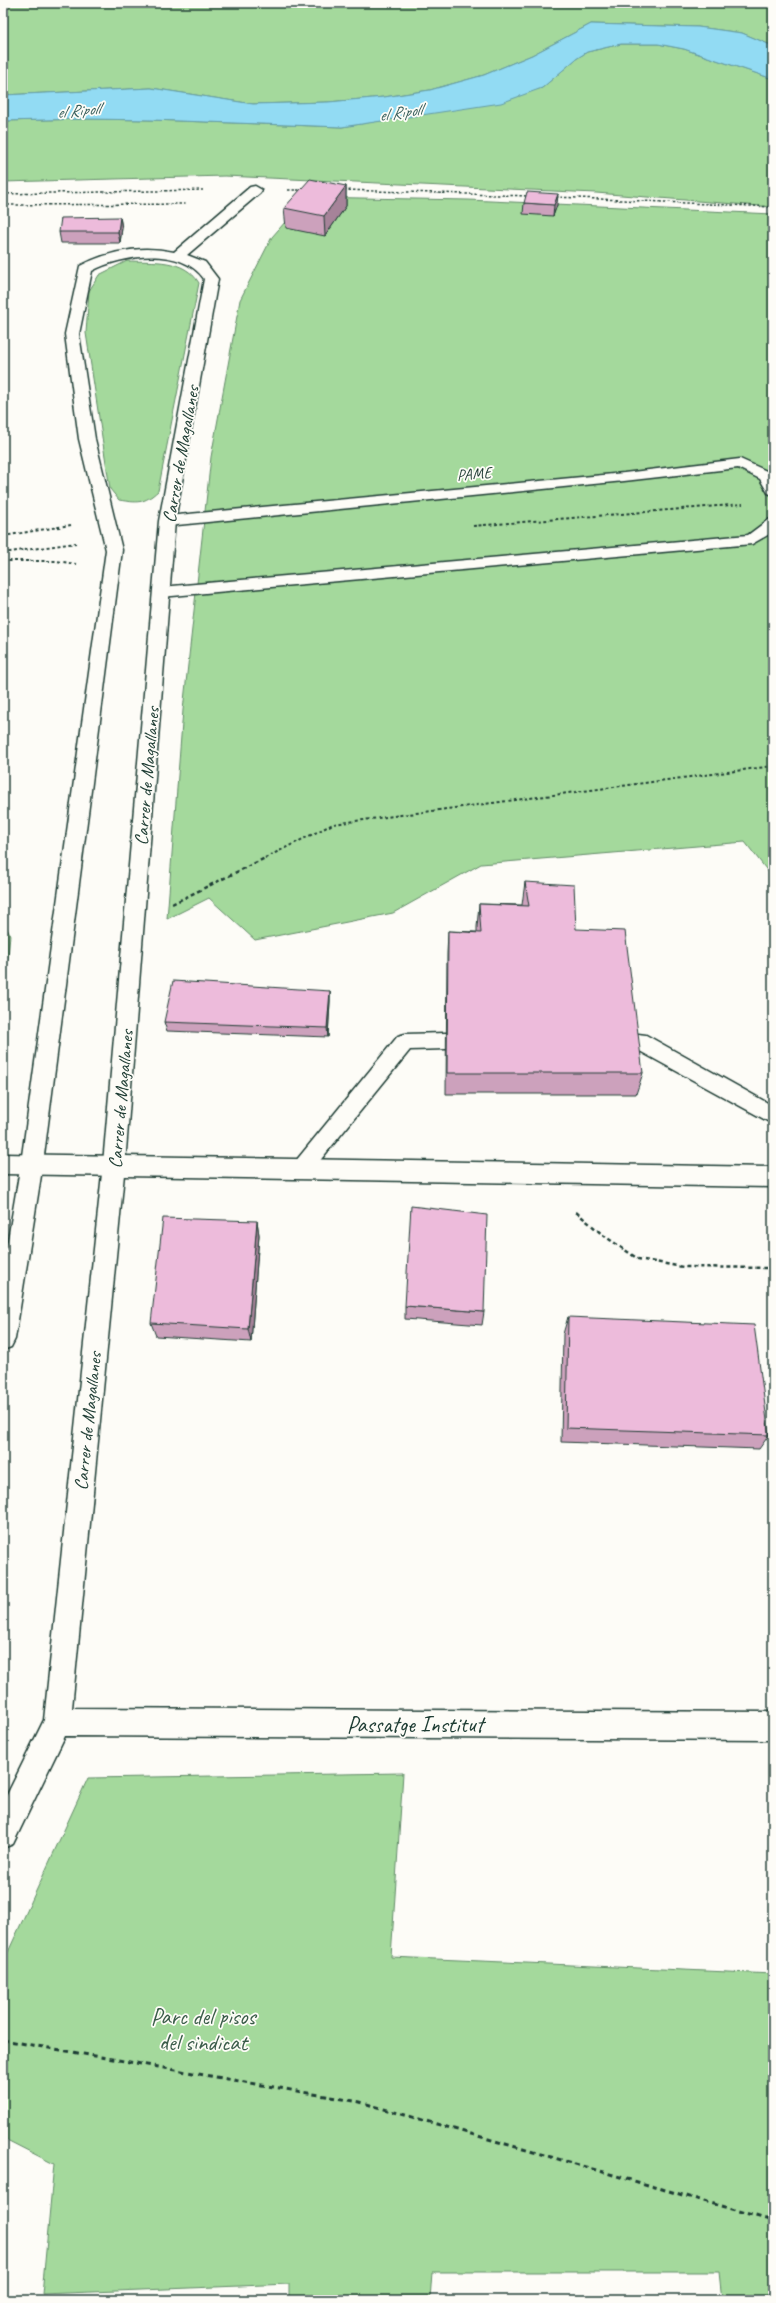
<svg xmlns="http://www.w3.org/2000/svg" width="776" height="2303" viewBox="0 0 776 2303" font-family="Caveat,sans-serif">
<rect width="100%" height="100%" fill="#fdfcf7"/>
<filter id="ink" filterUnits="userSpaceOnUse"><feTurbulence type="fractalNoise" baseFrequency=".025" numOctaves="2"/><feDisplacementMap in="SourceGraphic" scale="8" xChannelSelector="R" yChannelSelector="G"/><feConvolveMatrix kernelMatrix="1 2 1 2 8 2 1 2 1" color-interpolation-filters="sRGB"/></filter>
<g filter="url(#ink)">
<path fill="#a4d99c" stroke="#628b68" d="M3,3H773V46L742,33L698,27L591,24L532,55L484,75L430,90L384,97L328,102L253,104L151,88L3,95Z
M621,44H658L684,49L773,79V207L596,193L225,176L3,182V121L85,119L152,120L342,127L465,107L542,88L576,59L587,52Z
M307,197L468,200L773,214V878L745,842L481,864L393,913L255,940L209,898L167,919L183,710L211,457L240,300L272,237Z
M127,261C153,262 184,258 199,283L158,491C144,504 137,503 119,500L110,489L86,333L89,291L99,275Z
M3,920L10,935L3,1012Z
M403,1773L391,1957L773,1974V2300H722L719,2272H432L430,2300H289V2284L42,2294L54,2164L3,2138V1963L88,1778Z"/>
<path fill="#92dbf3" stroke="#649ca7" d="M591,24L698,27L742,33L773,46V79L684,49L658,44H621L587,52L576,59L542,88L501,103L342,127L152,120L85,119L3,121V95L151,88L253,104L328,102L384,97L430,90L484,75L532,55Z"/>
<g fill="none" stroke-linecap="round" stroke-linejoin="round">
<g stroke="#1f3d34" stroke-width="3">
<path id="lane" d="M740,459L771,473L773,476V495L768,493L760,479L738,468L624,481L167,526L162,524L160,521L162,518L167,516L624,473Z
M773,518V532L752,544L161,597L156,596L153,592L156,588L161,587L748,535L768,520Z
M446,1033L453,1035L456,1041L453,1047L446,1049L410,1050L309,1174L302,1177L295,1174L292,1168L295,1162L398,1036L405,1034Z
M630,1033L646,1035L773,1106V1124L636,1049L623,1047L620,1041L623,1035Z"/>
</g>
<g stroke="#1f3d34" stroke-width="3">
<path id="street" d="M255,186L262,190L260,193L187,255L205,262L218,279L175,521L125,1164L72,1708L773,1712V1740L65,1736L13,1844L3,1848V1803L44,1720L103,1164L159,521L204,279C181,246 122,255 92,271L79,334L95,439L122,550L43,1163L15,1339L11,1347L3,1350V1269L21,1163L106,550L79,439L65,334L80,266C109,251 142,245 174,252L250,187Z"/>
</g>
<g stroke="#1f3d34" stroke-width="3">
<path id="secondary" d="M3,1154L773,1167V1187L3,1174Z"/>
</g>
<path stroke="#1f3d34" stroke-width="1.5" stroke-dasharray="2.5 2" stroke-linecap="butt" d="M288,190H303
M344,190L529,196
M3,194L203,190
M556,197L773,207
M3,205L186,204"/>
<path stroke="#1f3d34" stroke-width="2" stroke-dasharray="3 2.5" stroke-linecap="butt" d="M473,526L743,504
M3,536L71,525
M3,553L76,543
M3,561H56L76,564
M265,858L333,824L773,766"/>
<path stroke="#1f3d34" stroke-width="2.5" stroke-dasharray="4 3" stroke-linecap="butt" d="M172,904L267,857
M576,1212L603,1235L638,1259L683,1267L773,1268"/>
<path stroke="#1f3d34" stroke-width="3" stroke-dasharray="5 4" stroke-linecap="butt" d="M3,2040L360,2102L773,2221"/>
<use href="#lane" fill="#fdfcf7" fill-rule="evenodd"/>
<use href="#street" fill="#fdfcf7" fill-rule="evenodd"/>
<use href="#secondary" fill="#fdfcf7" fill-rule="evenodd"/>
</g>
<path fill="#cca1bc" stroke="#1f3d34" d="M346,186V206L325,236L286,228L284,208Z
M524,203L557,205L553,216L523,214Z
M120,217L122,228L120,243H61L59,232Z
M525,882L576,929L643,1073L636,1094H446L447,954L448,931L477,932V927L479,904L522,905Z
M330,991V1001L328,1037L167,1031L164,1022Z
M257,1221L259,1235L251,1342L156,1336L151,1323Z
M405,1306L484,1312L482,1325L405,1319Z
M568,1317L769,1435L759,1449L561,1442L563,1334Z"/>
<path fill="#a68399" stroke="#1f3d34" d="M346,186V206L325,236L324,216Z
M558,194L557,205L553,216L554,205Z
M120,217L122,228L120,243L118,232Z
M330,991V1001L328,1037L327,1028Z
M257,1221L259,1235L251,1342L248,1329Z"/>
<path fill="#edbbdb" stroke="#1f3d34" d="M310,179L346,186L324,216L284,208Z
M527,192L558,194L554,205L524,203Z
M120,217L118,232H59L61,218Z
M525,882L574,885L576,929L625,931L643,1073H447L448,931L481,933L479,904L529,906Z
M173,981L330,991L327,1028L164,1022Z
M411,1206L487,1215L484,1312L405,1306Z
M163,1218L257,1221L248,1329L151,1323Z
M568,1317L754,1325L769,1435L566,1428Z"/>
</g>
<g text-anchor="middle" stroke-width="3.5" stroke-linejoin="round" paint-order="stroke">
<g font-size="16" fill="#1f3d34" stroke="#fdfcf7">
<text transform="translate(474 473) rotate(-5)" y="6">PAME</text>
</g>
<g font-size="17" font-style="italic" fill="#365d5a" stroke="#fdfcf7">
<text transform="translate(78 110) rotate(-6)" y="6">el Ripoll</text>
<text transform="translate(400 112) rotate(-9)" y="6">el Ripoll</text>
</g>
<g font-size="19" fill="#1f3d34" stroke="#fdfcf7">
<text transform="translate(180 454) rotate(-80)" y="7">Carrer de Magallanes</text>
<text transform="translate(146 776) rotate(-85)" y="7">Carrer de Magallanes</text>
<text transform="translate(120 1099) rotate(-85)" y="7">Carrer de Magallanes</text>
<text transform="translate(87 1421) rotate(-84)" y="7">Carrer de Magallanes</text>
</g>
<g font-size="23" fill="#1f3d34" stroke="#fdfcf7">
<text x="415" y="1732">Passatge Institut</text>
</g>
<g font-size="23" fill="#3a5c49" stroke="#fdfcf7">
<text x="203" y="2024">Parc del pisos<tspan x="203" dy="26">del sindicat</tspan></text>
</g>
</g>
<rect width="776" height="2303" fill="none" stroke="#fdfcf7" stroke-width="16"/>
<rect x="8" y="8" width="760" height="2287" fill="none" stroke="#1f3d34" stroke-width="1.5" filter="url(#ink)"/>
</svg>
